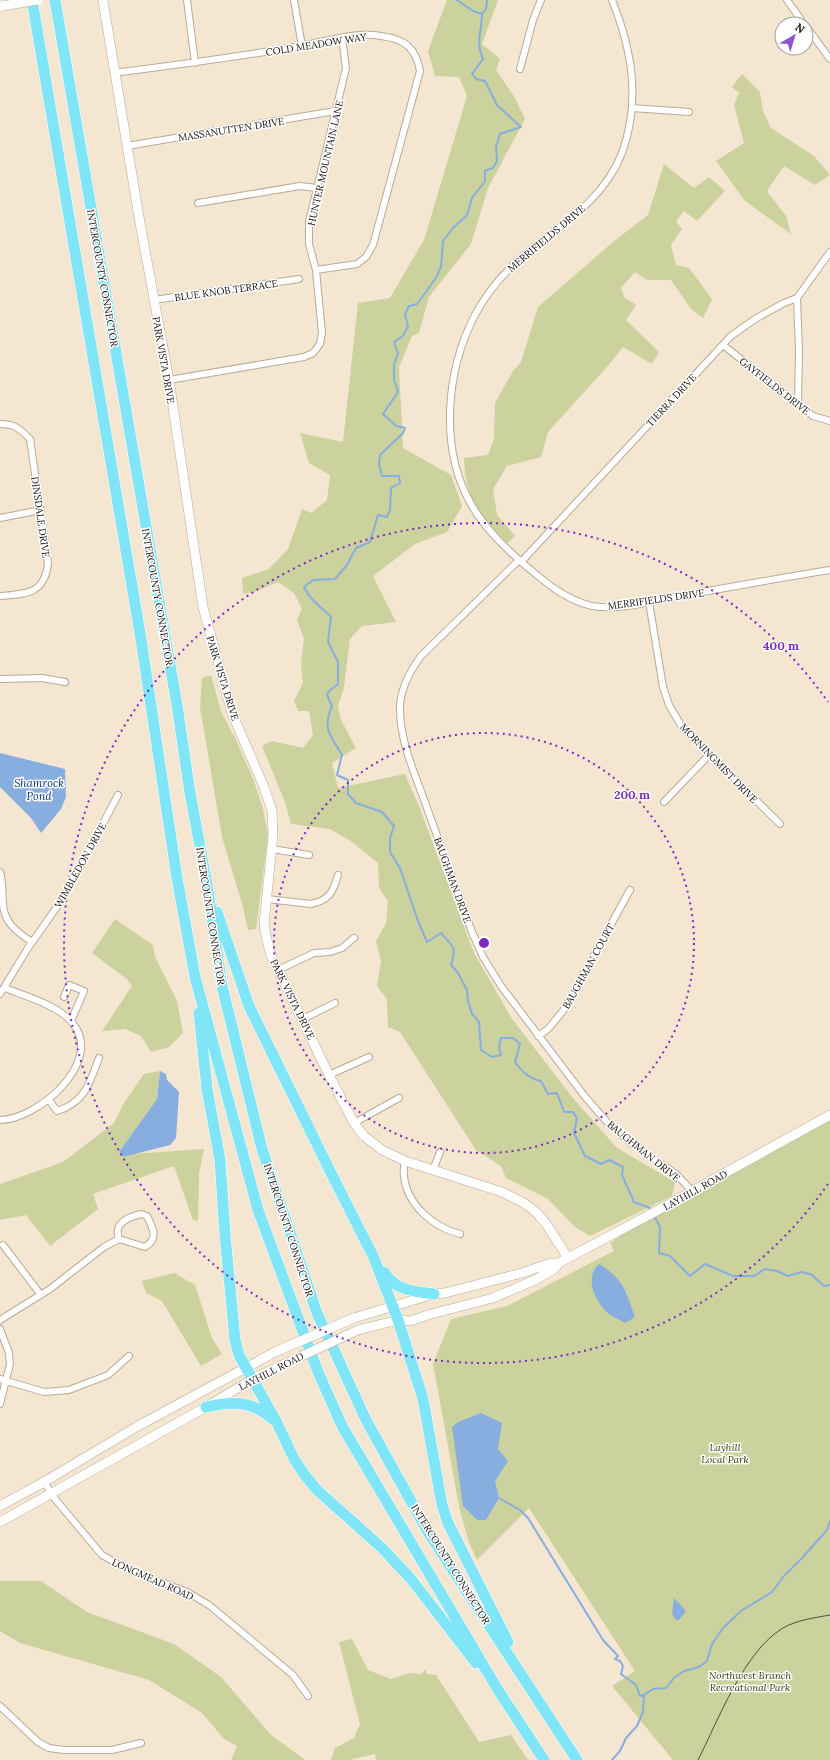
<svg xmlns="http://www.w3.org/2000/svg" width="830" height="1760" viewBox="0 0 830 1760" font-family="Lora,serif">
<rect width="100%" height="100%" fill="#f4e6d0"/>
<path fill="#cbd29d" d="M447,0H498L482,44L500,59L496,70L515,98L525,119L488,188L471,244L429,297L419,333L412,336L399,367L403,448L451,475L462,506L447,532L415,544L373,576L396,622L362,626L350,639L344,687L338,706L341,720L356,748L332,763L338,788L405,774L420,809L474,953L512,1019L573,1098L617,1148L675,1182L672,1196L590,1236L575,1227L548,1199L506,1178L501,1166L476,1150L400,1032L388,1027L387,999L377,986L381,961L376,941L386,923L388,901L379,888L378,863L351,841L330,829L291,824L285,802L262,746L272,741L303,748L313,735L309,711H298L294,701L303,683L301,664L304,639L297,620L302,609L294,593L278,582L257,591L243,594L242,578L269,569L288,549L302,509L311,513L327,500L330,475L309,463L300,433L343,442L358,303L390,298L424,240L467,96L459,77L435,76L428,51Z
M742,74L760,92L763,111L771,128L814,156L830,175L815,185L784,166L767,191L786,216L791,234L745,201L716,161L744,143L734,105L739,93L732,87Z
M664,164L694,188L709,177L725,191L697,221L684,211L676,221L682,229L671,245L676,265L689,268L712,299L703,318L691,309L671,280H647L635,272L621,288L624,297L636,305L626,320L659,352L652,364L623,347L606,368L548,432L541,457L507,466L493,489L497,515L515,536L507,543C479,515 465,498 464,458L488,455L494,439L495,403L513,371L521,362L538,307L613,242L648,215Z
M211,675L221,711L237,742L254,781L263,809L268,835L256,929L248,930L243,907L222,837L200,707L202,678Z
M115,919L153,945L155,957L177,1001L183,1033L169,1047L151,1052L141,1036L125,1029L102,1031L132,986L127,979L92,953Z
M160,1071L157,1099L119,1152L123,1157L131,1154L204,1149L199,1174L198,1221L193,1220L174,1166L93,1194L98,1209L50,1246L26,1215L0,1220V1184L63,1162L114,1123L124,1103L144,1074Z
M830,1119V1760H673L612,1686L635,1671L529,1508L477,1560L469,1542L460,1511L433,1364L451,1319L507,1306L614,1251L610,1243L643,1221Z
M174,1273L195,1285L212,1338L222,1354L201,1366L162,1301L146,1293L142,1281Z
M0,1581H41L87,1612L174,1644L221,1677L271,1735L305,1760H231L237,1746L224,1739L202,1713L149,1680L20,1643L0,1631Z
M352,1639L368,1670L391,1679L410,1673L422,1674L425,1669L427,1674L436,1675L479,1742L511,1735L528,1760H376L375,1754L349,1760H331L335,1748L354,1738L360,1724L339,1642Z"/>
<path fill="#88addf" d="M0,753L65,769L66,797L61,809L41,833L31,818L0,787Z
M160,1071L166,1074L167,1080L179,1092L176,1138L170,1145L123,1157L119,1152L157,1099Z
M599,1264C624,1279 626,1292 635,1317L625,1323C620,1320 613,1317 609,1314C596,1303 583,1278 599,1264Z
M481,1413L502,1423L498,1449L508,1461L495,1481L499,1498L486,1520H477L463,1506L452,1427L458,1422Z
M674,1598L686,1611L679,1620H676L672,1614Z"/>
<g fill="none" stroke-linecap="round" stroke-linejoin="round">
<path stroke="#88addf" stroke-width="2" d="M457,0L473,11L482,14C482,33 475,40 483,59L472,74L476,79L485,81L497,105L521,127L500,134L496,147L497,161L493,168L485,171V181L472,198L467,215L453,228L443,241L441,267L436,278L417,304L409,306L405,314L408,326L403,336L394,342L398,353L394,365V380L398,392L383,414L396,426L405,428L403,433L380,455L379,464L382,476H399L400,483L391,488L390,510L387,517L378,515L370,542L356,548L347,565L335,579L313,580L304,587C310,600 321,607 331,617L328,642L338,662V684L329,691L327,695L332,706C322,730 330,734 342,755L337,775L348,780V794L356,803L382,812L394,826L390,838V852L400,868L418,921L427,942L441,933C453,947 457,946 451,965L458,973L467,990L468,1001L472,1014L479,1022L481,1050L492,1057L501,1055L499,1048L501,1038H513L520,1044L515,1062C523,1073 529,1078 541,1081L548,1094L557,1093L564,1112H573L577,1118L574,1133L585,1156L601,1164L609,1160L623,1167L622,1175L634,1202L650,1208L651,1211
M482,14L486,9L487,0
M654,1216L660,1227L659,1253L670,1256L690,1276L705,1264L733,1276H754L765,1269L777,1271L788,1276L802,1272L812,1275L824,1286L830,1285
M499,1498L520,1510L528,1518L603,1640L618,1656L615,1659L620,1661L623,1666L621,1674L636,1685L640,1696L644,1695
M612,1760L620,1751L626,1738L637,1726L643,1712L644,1695L653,1689L666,1688L674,1678L684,1671L699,1667L707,1661L712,1644L723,1628L741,1611L772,1592L784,1576L802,1558L827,1530L830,1521"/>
<g stroke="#b8ab96" stroke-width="8">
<path id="street" d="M187,0L195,63
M294,0L302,46
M612,0C632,50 641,100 622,153C604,199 565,222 529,251C507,269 488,290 475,315C446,371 439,448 471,504C484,528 505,548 526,566C546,583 566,600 592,606C620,611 652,601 680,596C730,587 780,578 830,570
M787,0L804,24
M806,26L830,59
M520,69L533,20L541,0
M114,73C176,65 239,57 300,46C326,42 355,31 381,36C404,39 416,47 420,71L373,245L366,257L357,264L316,270
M632,108L689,112
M127,146L335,111
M198,203L300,186L317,188
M797,298L799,351L798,404
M154,300L299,279
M723,345L813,416L830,421
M169,380L304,357L313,353L320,344L322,333L316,270L309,244V222L346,68L342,38
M0,424C15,424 19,428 30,439L48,563C45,594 26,594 0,596
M0,518L41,510
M519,560L421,656C410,671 401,687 400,706C399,741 416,776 427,808C442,850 457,891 472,932L483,957L501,986L586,1098L607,1122L631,1143L676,1174L692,1191
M521,562L731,336L755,319L784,303L797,298L830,252
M649,602L663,687L669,705L682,727L780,824
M0,679L42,678L65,682
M664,802L709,755
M272,849L309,855
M0,872C3,882 2,893 3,904C4,923 17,932 32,942
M267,899L311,904C330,900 333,892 338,875
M278,970L314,953L330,952L342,948L354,938
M0,994L28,948L64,897L118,795
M64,997L69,985L84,991L71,1021
M303,1019L335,1003
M538,1036L548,1029L563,1011L630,890
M329,1075L369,1057
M49,1100L57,1111C85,1103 90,1082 99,1058
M0,1120C36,1120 103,1064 74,1025C61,1006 25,996 5,988
M354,1123L399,1098
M405,1161C404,1166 403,1171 404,1176C407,1205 433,1227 460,1234
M433,1170L440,1152
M141,1214L147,1216C153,1228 159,1239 145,1247L119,1239C113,1223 128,1217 141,1214Z
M3,1245L41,1295
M0,1320L50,1289L104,1247L119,1239
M0,1329L9,1353L10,1364L0,1404
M0,1379L44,1392L69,1390L108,1375L129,1356
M44,1482L55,1499L102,1555L125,1568L187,1592L209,1605L293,1675L308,1696
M0,1706L38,1742L49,1748L64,1750H112L141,1743"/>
</g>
<g stroke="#b8ab96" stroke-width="10">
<path id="secondary" d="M103,1L140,223L169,380L203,607L232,713L264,787L272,811L273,835L264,924L266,936L271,955L329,1075L354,1123L364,1136L382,1150L405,1161L502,1192L524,1203L536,1212L547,1225L568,1258
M354,1318L434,1294L445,1293L522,1273L551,1263H559
M358,1330L398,1320L410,1321L431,1314L493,1298L535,1280L554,1269L559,1263L568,1258L651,1214L830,1115
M0,1506L44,1482L138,1426L275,1352
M0,1522L206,1407L253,1379L278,1367"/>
</g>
<g stroke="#fff" stroke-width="12">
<path id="highway" d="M32,0L140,633L177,878L195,977L258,1210L318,1372L342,1426L498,1690L544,1760
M55,0L177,705L190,793L207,884L222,986L262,1149L317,1313L366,1420L428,1532L577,1760
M217,912L249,1006L331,1173L374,1258L398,1320L423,1399L442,1505L448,1523L508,1642
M199,1013L207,1089L220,1160L225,1235L235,1340L239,1355L277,1423L294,1459L304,1474L317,1490L382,1548L411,1579L476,1663
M384,1272C396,1291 413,1291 434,1294
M206,1407C233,1401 251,1400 274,1420"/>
</g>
<use href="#street" stroke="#fff" stroke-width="6"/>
<use href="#secondary" stroke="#fff" stroke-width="9"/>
<use href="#highway" stroke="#80e6f7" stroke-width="11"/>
<path stroke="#534c40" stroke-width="1" d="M698,1760C718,1721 744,1651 783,1628C797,1620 814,1618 830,1615"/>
<g stroke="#b8ab96" stroke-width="10" stroke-linecap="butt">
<path id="secondary-bridge" d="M2,6L38,0
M275,1352L354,1318
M278,1367L358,1330"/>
</g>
<use href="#secondary-bridge" stroke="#fff" stroke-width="9"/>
</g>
<g fill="none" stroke="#7b2cbf" stroke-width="2" stroke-dasharray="2 4">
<circle cx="484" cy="943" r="210"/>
<path d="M828 1184A420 420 0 1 1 828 702"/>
</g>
<g text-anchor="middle" stroke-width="3" stroke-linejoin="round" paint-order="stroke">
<g font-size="10" fill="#130e07" stroke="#fff">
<text transform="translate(316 44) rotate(-9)" y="4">COLD MEADOW WAY</text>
<text transform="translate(231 129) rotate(-9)" y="4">MASSANUTTEN DRIVE</text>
<text transform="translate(325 163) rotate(-77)" y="4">HUNTER MOUNTAIN LANE</text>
<text transform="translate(546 238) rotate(-40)" y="4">MERRIFIELDS DRIVE</text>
<text transform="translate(103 278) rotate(80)" y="4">INTERCOUNTY CONNECTOR</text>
<text transform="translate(226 290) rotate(-8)" y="4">BLUE KNOB TERRACE</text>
<text transform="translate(164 360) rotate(80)" y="4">PARK VISTA DRIVE</text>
<text transform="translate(775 386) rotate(38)" y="4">GAYFIELDS DRIVE</text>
<text transform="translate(671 400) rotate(-47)" y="4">TIERRA DRIVE</text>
<text transform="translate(41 517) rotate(82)" y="4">DINSDALE DRIVE</text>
<text transform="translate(158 597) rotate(80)" y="4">INTERCOUNTY CONNECTOR</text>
<text transform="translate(656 599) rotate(-8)" y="4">MERRIFIELDS DRIVE</text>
<text transform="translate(223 678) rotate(73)" y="4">PARK VISTA DRIVE</text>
<text transform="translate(719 763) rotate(46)" y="4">MORNINGMIST DRIVE</text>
<text transform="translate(80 865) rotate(-61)" y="4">WIMBLEDON DRIVE</text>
<text transform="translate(453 880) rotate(70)" y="4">BAUGHMAN DRIVE</text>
<text transform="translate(211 916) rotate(81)" y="4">INTERCOUNTY CONNECTOR</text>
<text transform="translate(588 966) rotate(-61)" y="4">BAUGHMAN COURT</text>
<text transform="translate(293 999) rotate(64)" y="4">PARK VISTA DRIVE</text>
<text transform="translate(644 1151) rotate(39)" y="4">BAUGHMAN DRIVE</text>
<text transform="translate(695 1190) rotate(-29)" y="4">LAYHILL ROAD</text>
<text transform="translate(289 1230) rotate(72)" y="4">INTERCOUNTY CONNECTOR</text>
<text transform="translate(271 1371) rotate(-27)" y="4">LAYHILL ROAD</text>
<text transform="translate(451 1564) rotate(58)" y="4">INTERCOUNTY CONNECTOR</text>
<text transform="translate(153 1579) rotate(24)" y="4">LONGMEAD ROAD</text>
</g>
<g font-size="10" font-style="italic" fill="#363a08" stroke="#fff">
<text x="725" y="1451">Layhill<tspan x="725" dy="12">Local Park</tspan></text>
<text x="750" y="1679">Northwest Branch<tspan x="750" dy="12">Recreational Park</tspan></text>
</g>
<g font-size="11" font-style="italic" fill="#053671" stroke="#fff">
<text x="39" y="787">Shamrock<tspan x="39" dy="13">Pond</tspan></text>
</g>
</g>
<circle cx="484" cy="943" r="6" fill="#7b2cbf" stroke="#fff" stroke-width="2"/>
<g font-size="12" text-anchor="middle" font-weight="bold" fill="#7b2cbf" stroke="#fff" stroke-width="3" stroke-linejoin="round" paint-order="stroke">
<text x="781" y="650">400 m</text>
<text x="632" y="799">200 m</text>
</g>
<g transform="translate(794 36) rotate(38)"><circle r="19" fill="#ffffff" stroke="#a19f9c"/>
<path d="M0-3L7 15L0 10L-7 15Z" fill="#8c55cd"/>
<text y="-6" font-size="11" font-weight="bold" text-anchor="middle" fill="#130e07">N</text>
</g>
</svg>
